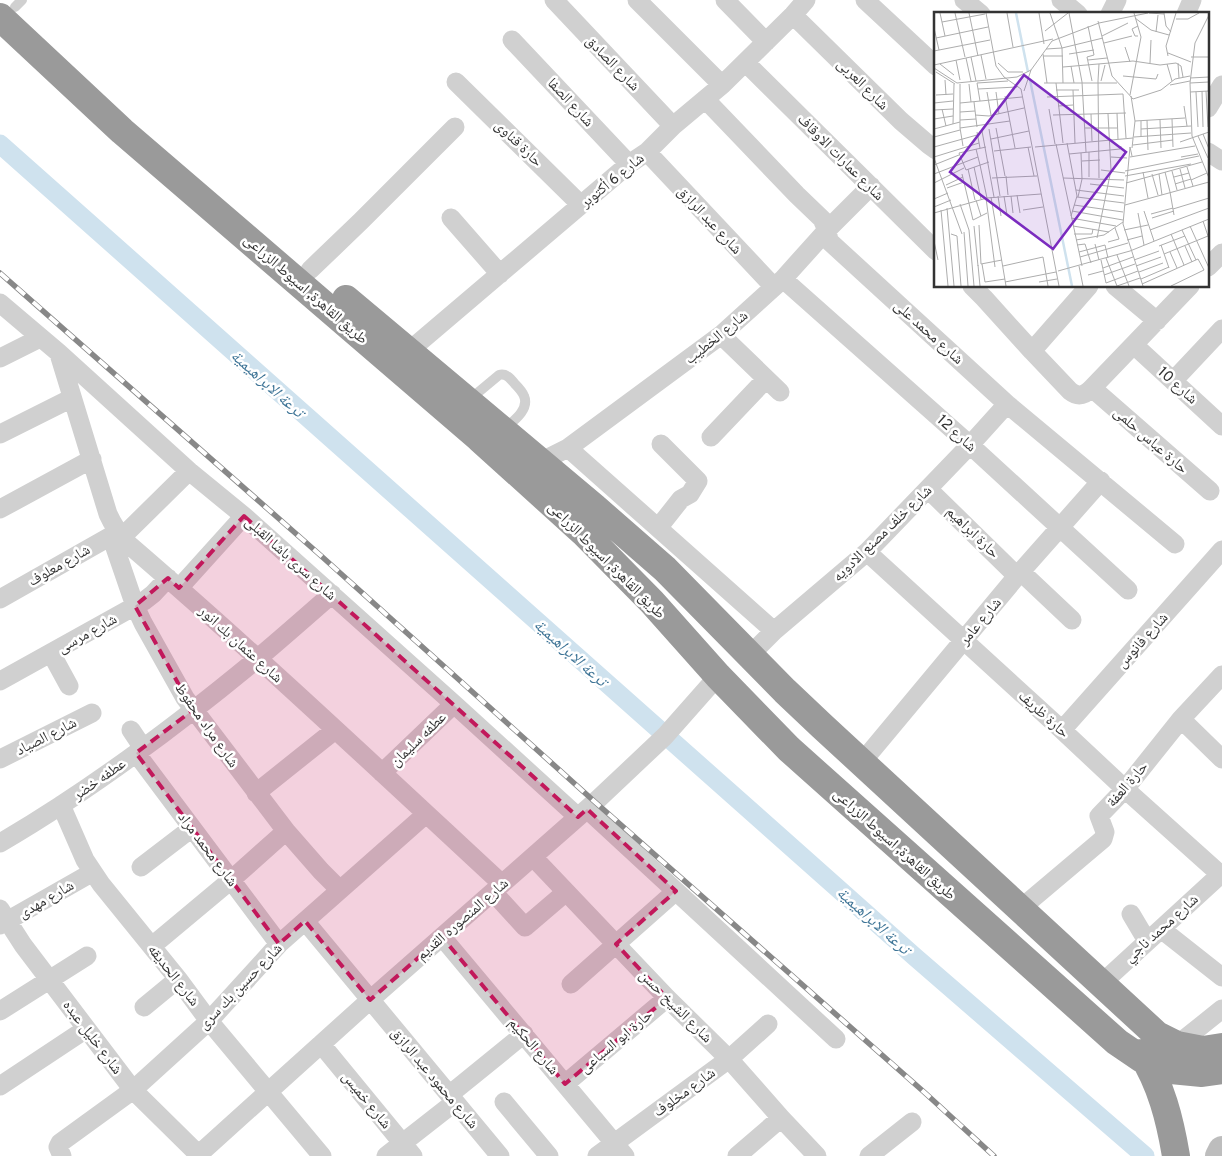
<svg xmlns="http://www.w3.org/2000/svg" width="1222" height="1156" viewBox="0 0 1222 1156" font-family="Overpass,'Noto Naskh Arabic',sans-serif">
<rect width="100%" height="100%" fill="#fff"/>
<g fill="none" stroke-linecap="round" stroke-linejoin="round">
<path stroke="#cfe2ee" stroke-width="19" d="M0,144L915,957L1145,1156"/>
<path stroke="#d0d0d0" stroke-width="10" d="M15,7L22,0
M469,400L499,375C506,373 510,378 515,384C518,387 522,391 524,396C530,410 512,422 503,430"/>
<path stroke="#d0d0d0" stroke-width="19" d="M554,0L673,126
M637,0L722,85
M725,0L766,42
M865,0L936,66
M964,0L981,14
M1061,0L1078,14
M1110,14L1117,0
M1186,14L1192,0
M793,15L901,121L929,145L936,150
M512,40L629,164
M746,63L936,251
M456,82L581,205
M705,99L797,195L822,219L827,230L829,241L1007,404L1175,544
M1208,108L1222,85
M647,152L774,287
M1208,152L1222,161
M451,218L500,274
M1208,267L1222,253
M310,270L361,221L455,127
M783,279L970,445L1128,590
M972,286L984,298L1032,351L1070,391C1079,398 1085,395 1092,388L1190,286
M1115,286L1157,321
M0,303L59,353L189,471L244,516L454,704L578,817
M721,335L780,392
M1134,345L1222,426
M409,351L629,164L647,152L673,126L722,85L793,15L806,0
M1032,351L1089,286
M59,354L108,514C113,525 119,534 127,543C255,653 378,769 502,884
M0,358L40,338
M1173,381L1222,329
M1092,388L1210,491
M0,434L72,398
M711,437L766,379
M568,448L774,631
M540,462L568,448L721,335L783,279L827,230L871,186
M928,489L1017,576
M0,509L92,459
M658,528L681,499L690,494L698,481L661,444
M111,536L135,606L143,623L185,698L286,831L321,871L340,890
M122,537L189,471
M867,552L1062,730L1125,789L1222,876
M1021,572L1072,620
M179,588L244,516
M0,599L118,532
M51,653L69,686
M750,655L774,631L867,552L970,445L1007,404
M0,681L144,601L153,594L168,578
M1181,719L1222,759
M131,730L143,748
M1062,730L1222,550
M136,753L279,944
M0,759L92,713
M862,762L1017,576L1101,481
M382,773L454,704
M256,793L335,730
M61,805L85,860L101,884L178,979L209,1021L322,1156
M587,809L836,1039
M0,843C91,790 176,726 257,659C282,638 307,616 332,594
M533,857L667,998L729,1059L781,1118L817,1156
M141,867L192,828
M493,892L525,927L566,892
M0,909L23,945L133,1090L200,1156
M1020,909L1103,839L1105,832L1099,816L1125,789L1181,719L1222,675
M1131,914L1147,941
M305,921L500,1156
M0,925L93,872
M1161,929L1222,977
M442,937L625,1156
M152,946L231,880L286,831
M571,984L676,891
M1101,984L1222,873
M144,1007L178,979
M0,1011L87,956
M321,1044L413,1156
M1177,1045L1222,1009
M565,1084L667,998
M0,1086L86,1029
M449,1095L524,1034
M504,1102L549,1156
M62,1156L58,1147L60,1143L133,1090L209,1021L279,944L426,814
M197,1156L370,1000L595,802L665,736L718,676
M386,1156L455,1102
M597,1156L729,1059L768,1024
M737,1156L781,1118
M869,1156L912,1122"/>
<path stroke="#bdbdbd" stroke-width="28" d="M1219,1156L1222,1150"/>
<path stroke="#9a9a9a" stroke-width="28" d="M0,17L122,131L479,438L583,532L652,602L718,676L789,749L1117,1042L1142,1059L1171,1070L1202,1073L1222,1070
M346,299L594,507L665,569L785,691L822,726L1157,1035L1177,1045L1203,1050L1222,1047
M1141,1053C1161,1084 1170,1120 1176,1156"/>
<g stroke="#888" stroke-width="5.5">
<path id="rail" d="M0,273L319,554L595,802L924,1092L994,1156"/>
</g>
<use href="#rail" stroke="#fff" stroke-width="4" stroke-dasharray="11" stroke-linecap="butt"/>
</g>
<path fill="#c2185b" fill-opacity="0.2" stroke="#c2185b" stroke-width="4" stroke-dasharray="10 6" stroke-linejoin="round" d="M244,516L578,817L587,809L676,891L616,944L667,998L565,1084L442,937L370,1000L305,921L279,944L136,753L193,710L135,606L168,578L179,588Z"/>
<g text-anchor="middle" stroke-width="5" stroke-linejoin="round" paint-order="stroke">
<g font-size="15" fill="#333" stroke="#fff">
<text transform="translate(613 63) rotate(46)" y="5">شارع الصادق</text>
<text transform="translate(863 84) rotate(45)" y="5">شارع العربى</text>
<text transform="translate(571 102) rotate(47)" y="5">شارع الصفا</text>
<text transform="translate(519 143) rotate(44)" y="5">حارة قناوى</text>
<text transform="translate(841 157) rotate(45)" y="5">شارع عمارات الاوقاف</text>
<text transform="translate(612 180) rotate(-39)" y="5">شارع 6 أكتوبر</text>
<text transform="translate(710 220) rotate(47)" y="5">شارع عبد الرازق</text>
<text transform="translate(306 289) rotate(41)" y="5">طريق القاهرة, اسيوط الزراعى</text>
<text transform="translate(929 332) rotate(42)" y="5">شارع محمد على</text>
<text transform="translate(716 337) rotate(-39)" y="5">شارع الخطيب</text>
<text transform="translate(1178 385) rotate(42)" y="5">شارع 10</text>
<text transform="translate(957 433) rotate(42)" y="5">شارع 12</text>
<text transform="translate(1151 440) rotate(41)" y="5">حارة عباس حلمى</text>
<text transform="translate(973 532) rotate(44)" y="5">حارة ابراهيم</text>
<text transform="translate(882 533) rotate(-44)" y="5">شارع خلف مصنع الادويه</text>
<text transform="translate(291 558) rotate(42)" y="5">شارع سرى باشا القبلى</text>
<text transform="translate(607 560) rotate(45)" y="5">طريق القاهرة, اسيوط الزراعى</text>
<text transform="translate(59 565) rotate(-30)" y="5">شارع معلوف</text>
<text transform="translate(980 621) rotate(-50)" y="5">شارع عامر</text>
<text transform="translate(87 633) rotate(-29)" y="5">شارع مرسى</text>
<text transform="translate(1142 640) rotate(-48)" y="5">شارع فانوس</text>
<text transform="translate(241 644) rotate(42)" y="5">شارع عثمان بك انور</text>
<text transform="translate(1044 714) rotate(42)" y="5">حارة ظريف</text>
<text transform="translate(207 725) rotate(55)" y="5">شارع مراد محفوظ</text>
<text transform="translate(46 736) rotate(-27)" y="5">شارع الصياد</text>
<text transform="translate(418 739) rotate(-44)" y="5">عطفه سليمان</text>
<text transform="translate(99 779) rotate(-35)" y="5">عطفه خضر</text>
<text transform="translate(1127 784) rotate(-49)" y="5">حارة العفة</text>
<text transform="translate(895 844) rotate(42)" y="5">طريق القاهرة, اسيوط الزراعى</text>
<text transform="translate(208 849) rotate(53)" y="5">شارع محمد مراد</text>
<text transform="translate(46 899) rotate(-30)" y="5">شارع مهدى</text>
<text transform="translate(462 919) rotate(-41)" y="5">شارع المنصوره القديم</text>
<text transform="translate(1161 928) rotate(-42)" y="5">شارع محمد ناجي</text>
<text transform="translate(174 975) rotate(52)" y="5">شارع الحديقه</text>
<text transform="translate(240 986) rotate(-46)" y="5">شارع حسين بك سرى</text>
<text transform="translate(676 1006) rotate(45)" y="5">شارع الشيخ حسن</text>
<text transform="translate(93 1037) rotate(53)" y="5">شارع خليل عبده</text>
<text transform="translate(616 1041) rotate(-40)" y="5">حارة ابو السباعى</text>
<text transform="translate(534 1046) rotate(50)" y="5">شارع الحكيم</text>
<text transform="translate(435 1078) rotate(50)" y="5">شارع محمود عبد الرازق</text>
<text transform="translate(684 1092) rotate(-36)" y="5">شارع مخلوف</text>
<text transform="translate(367 1100) rotate(51)" y="5">شارع خميس</text>
</g>
<g font-size="16" font-style="italic" fill="#3f7597" stroke="#fff">
<text transform="translate(268 383) rotate(42)" y="6">ترعة الابراهيمية</text>
<text transform="translate(571 652) rotate(42)" y="6">ترعة الابراهيمية</text>
<text transform="translate(874 920) rotate(42)" y="6">ترعة الابراهيمية</text>
</g>
</g>
<g transform="translate(934 12)">
<rect width="275" height="275" fill="#fff"/>
<path fill="none" stroke="#cfe2ee" stroke-width="2.5" d="M82,1L94,60M96,68L138,274"/>
<path fill="none" stroke="#adadad" stroke-width="1" d="M6,1L11,24M21,1L31,45M35,1L44,44M52,1L62,54L70,65L87,77L125,274M73,1L79,35M105,1L110,32M116,1L128,36L129,71M135,1L148,70L152,140M215,1L230,2M230,1L232,14L237,20M275,3L261,31L256,71L258,124L275,166M201,6L217,18L235,23M242,7H254L265,1M164,9L178,64L199,87L227,78L241,67L256,64M8,10L51,2M154,14L160,43L153,45L158,69M204,14L198,17L201,24H204M0,16L5,38M111,19L134,1M222,20L224,3M168,24L194,11M2,26L54,15M170,31L198,24M191,35L196,50M112,37L128,36L169,26M0,39L56,28M234,41L257,50M109,42L113,71M135,42L160,38M47,43L52,67M109,44H129M234,44L232,34L242,1M37,45L42,69M257,45H275M32,46L37,69M22,48L26,68M154,48L173,46M64,51L74,60H89M216,51L217,28M244,51L245,66M6,52L20,63M233,52L238,69M0,53L119,27M137,54L140,71M129,55L199,49L226,53L242,51L247,54L249,65M0,56L23,71L83,65L97,58L118,29L165,11L214,1M2,60L21,72M189,64L222,67L224,62M256,66L275,65M11,68L12,83M164,69L165,166M164,69L165,52M167,69L171,53M43,71L74,69M43,71L46,89M110,71H183M122,71L129,131M256,71L275,70M26,72V116L29,134M35,72L37,90M236,73L256,69M44,77L83,75M122,78H145M139,78L141,131M90,79L97,58M268,79L269,115M272,79L274,115M53,80L57,103M62,80L65,102M256,80L275,79M262,80L264,115M189,82L192,126M2,83L19,82M196,83L207,25L200,1M71,84L81,136M197,84L201,109L198,136M113,85L189,82M40,90L43,115M0,91L19,89M26,91L88,85M124,94L139,93M250,94L253,114M8,97L12,114M115,97L121,132M0,98L19,97M26,100L41,99M183,101L184,127M157,102L158,129M41,103L55,104L90,96M119,103L192,101M0,107L19,104M238,107L239,135M26,108L42,107M213,108L214,138M226,108L227,136M201,109L251,106M207,109V125M19,112L20,72M26,116L76,109M62,116L71,164M151,116H183M0,117L26,110M55,117L66,184M207,117L257,114M48,119L60,185M43,120L46,136M269,122L275,137M264,124L274,146M0,125L26,118M200,125L257,121M57,127L95,119M246,130L275,120M133,131L143,184L137,204M122,132L148,254M199,133L239,128M0,135L43,123M52,135L25,141L32,158L55,150M94,135L100,164M101,135L199,126M42,137L46,153M60,139L97,135M135,142L186,137L187,134M198,144L196,135L189,212L209,274M0,145L45,131M177,145L193,146M196,145L261,134M247,145L264,142M0,146L28,222M148,149L166,148M0,153L25,143M46,153L53,186M40,155L47,187M253,155L259,174M34,157L41,188M246,157L251,176M167,158L191,161M191,159L265,144M238,159L243,178M209,160L214,186M231,160L236,180M0,162L44,145M28,162L39,208L53,201M218,162L224,183M225,162L228,183M72,164L74,183M191,164L257,152M155,165V140M240,165L255,161M58,166L103,164M129,166L190,168M257,168L273,161M0,171L30,156M192,171L268,150M156,172L190,176M241,172L257,167M12,173L29,165M13,176L30,170M142,178L190,184M236,180L240,203M83,183L86,201M64,184L67,204M70,184L73,203M77,184L79,201M57,185L72,274M143,185L190,191M144,185L148,167L147,141M52,186L61,255M0,187L14,181M42,188L47,204M26,192L35,218L40,274M140,193L189,200M191,193L275,170M0,195L17,188M13,196L20,274M239,197L275,186M7,198L14,274M89,198L109,195M138,199L189,208M210,199L220,229M0,201L53,186L107,182M204,201L210,233M217,202L239,196M137,206L182,214M218,206L240,199M269,209L275,227M45,213L47,252M40,214L44,254M139,214L175,220M256,214L275,256M190,218L214,213M216,218L275,196M248,218L262,248M30,220L34,274M17,222L23,224L27,274M140,222H158L159,217M237,222L250,253M163,226L177,158L174,102M142,228L170,223L189,210M193,228L208,224M0,229L4,248M174,230L185,227L181,216M161,232L165,248M143,233L151,232L157,251M227,233L235,256M225,234L251,224M251,234L258,250M145,240L171,233L174,246M236,240L243,256M230,242L274,224M183,243L195,274M146,245L194,231M172,246L183,274M167,248L172,271L204,259M200,248L225,239M47,252L68,248M48,252L51,270L71,267M44,253L46,274M69,254L109,245L114,274M145,254L149,274M202,254L227,245M169,256L199,245M124,259L196,239L275,207M205,260L229,251M154,263L169,259M170,263L201,252M207,267L235,255M71,270L122,260M105,270L123,267M208,272L264,247L270,258M183,274L206,266M237,274L270,258"/>
<path fill="#7b2cbf" fill-opacity="0.15" stroke="#7b2cbf" stroke-width="2.5" d="M90,63L192,140L119,237L16,160Z"/>
<rect width="275" height="275" fill="none" stroke="#333" stroke-width="2.5"/>
</g>
</svg>
